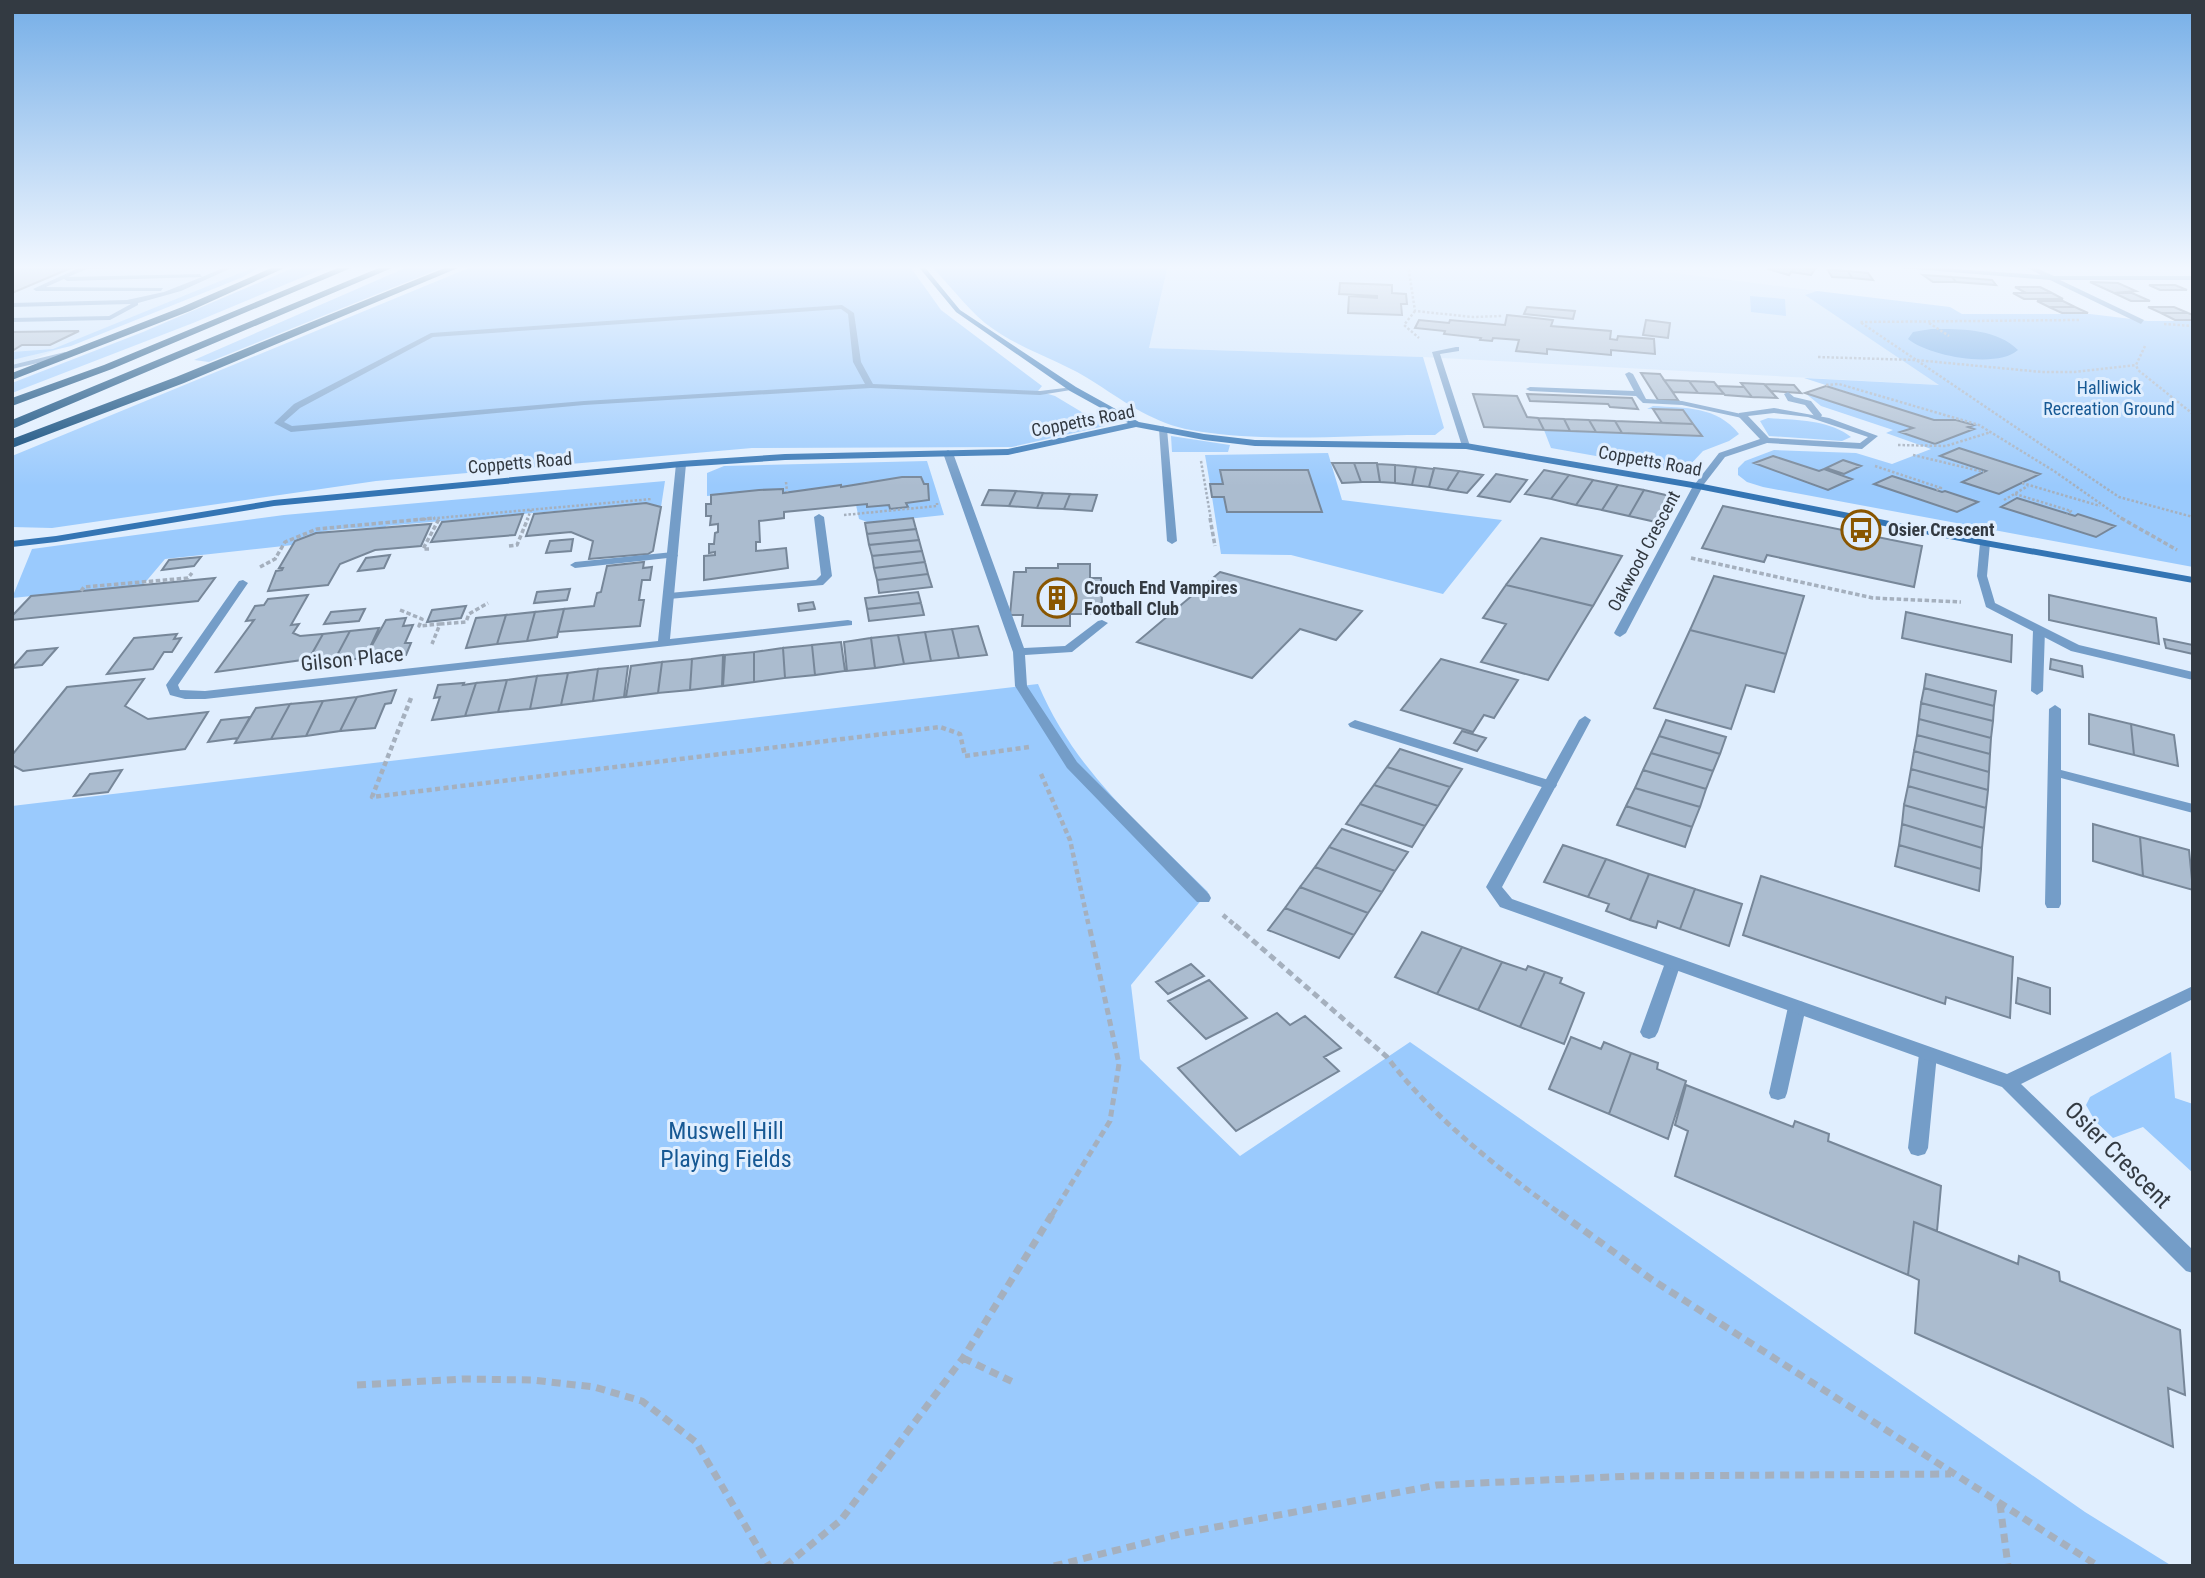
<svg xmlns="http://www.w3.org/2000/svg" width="2205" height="1578" viewBox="0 0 2205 1578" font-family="'Roboto Condensed',sans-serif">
<rect width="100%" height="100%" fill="#e0eefe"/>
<path fill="#cbe3fc" d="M12,265H265L12,368Z
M1168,265H1611L1817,291L1806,295L1940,385L1423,357L1149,348Z"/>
<path fill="#9acafd" d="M260,265H263L243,277L71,346L12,360V352L53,349Z
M300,265H332L193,323L12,393V383L143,332Z
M412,265H449L209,362L194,360Z
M476,265H909L941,310L1042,386L1038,391L1055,396L1105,426L1012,447L752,448L376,481L52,528L12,527V456Z
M930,265H1168L1149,348L1423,357L1444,428L1435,435C1356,434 1269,444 1191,430C1156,424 1126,403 1097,384C1062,360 1019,350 985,323C965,306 949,284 930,265Z
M1817,291L1950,307L1962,314H2090L2148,321H2193V567L1763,487L1747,482L1738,475V468L1745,461L1774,450L1856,453L1892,464L1931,449L1886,433L1893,430L1821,406L1805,393L1913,428L1901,433L1934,444L1972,425L1957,420H1934L1804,378L1939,385L1805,295Z
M1750,296L1785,299L1786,316L1751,312Z
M1653,406C1685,408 1717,406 1739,434L1729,441L1703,451L1689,466L1669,469L1551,448L1544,430L1701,436L1683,410L1647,409Z
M1768,418C1794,420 1829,419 1851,437L1842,441L1769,436L1760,421Z
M1171,436L1230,445L1228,452H1172Z
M1328,453L1342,500L1502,520L1443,594L1291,555L1221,554L1212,497H1224L1227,512H1321L1308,470H1220L1223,484H1210L1205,455Z
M927,461L944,515L870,523L859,519L856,505H889L890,509L908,506L906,503L928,500V485L924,484L921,477L864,482V485L841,487L840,485L783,493V490L707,496V473L724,466Z
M665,481L661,507L646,503L386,526L385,529H380L381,527C358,529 307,527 293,545L165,559L143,585L12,598L32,549L284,515Z
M1038,684C1075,772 1142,826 1208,892L1131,985L1140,1059L1240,1156L1410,1042L2085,1512L2172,1566H12V806Z
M2171,1052L2175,1098L2193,1104V1173L2143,1127L2113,1138L2095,1121L2086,1105L2090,1097Z"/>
<path fill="#68a6e6" d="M1931,329C1959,329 1996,328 2018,350C1997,369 1928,356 1908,339L1913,332Z"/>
<path fill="#abbccf" stroke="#778799" stroke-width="2" d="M12,265H78L12,293Z
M1771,265H1783L1795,267L1789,275L1768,269Z
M1795,267L1815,269L1811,275L1791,272Z
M1828,270L1848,271L1852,278L1832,277Z
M1848,271L1868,273L1873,280L1852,278Z
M1923,275L1952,277L1956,282H1933Z
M1952,277L1992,280L1996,285L1956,282Z
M2090,282L2118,283L2136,291L2114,293Z
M1340,283L1392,285V293L1406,294L1407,304H1401L1402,315L1348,313L1349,296L1377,298V296L1339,294Z
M2149,285H2175L2187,290H2160Z
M2015,287H2040L2052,293H2026Z
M2013,293H2052L2063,299H2024Z
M2114,293H2132L2150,301H2131Z
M2037,301H2063L2075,307H2049Z
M1527,307L1575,311L1573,319L1524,314Z
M2049,307H2075L2088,313H2062Z
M2148,307H2174L2188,313H2161Z
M2161,313H2188L2193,315V320H2175Z
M1507,315L1553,320L1551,326L1611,331L1610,339L1617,340L1618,336L1654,339L1655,354L1611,350V355L1547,349V354L1516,351L1519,340L1493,338L1492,341L1480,340L1481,338L1444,334L1445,331L1415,328L1419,320L1449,323L1450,320L1505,325Z
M1646,320L1670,323L1668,338L1643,335Z
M79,331L50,345H22L12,351V332Z
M1641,373L1660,374L1678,400H1658Z
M1664,380L1689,381L1698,393L1673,392Z
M1689,381L1714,382L1724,394L1698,393Z
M1741,383L1764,384L1777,398L1752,397Z
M1764,384L1794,385L1801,393L1771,391Z
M1717,386L1744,387L1752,397L1725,395Z
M1826,386L1934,420H1956L1974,425L1968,427L1974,429L1935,444L1900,432L1913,428L1805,393Z
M1473,394L1517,396L1527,417L1538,418L1544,430L1484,427Z
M1527,394L1632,398L1638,409L1610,407L1608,404L1530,401Z
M1653,409L1683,410L1693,424L1662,423Z
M1538,418L1564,419L1570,431L1544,430Z
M1564,419L1589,420L1596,432L1570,431Z
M1589,420L1615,421L1622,433L1596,432Z
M1615,421L1693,424L1702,436L1622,433Z
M1959,448L2040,474L1999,494L1962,482L1986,471L1940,456Z
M1773,456L1819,471L1824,469L1852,479L1828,490L1754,463Z
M1843,460L1861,466L1844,474L1826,468Z
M1332,463H1354L1361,482L1342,483Z
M1354,463H1377L1380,482H1361Z
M1377,464L1395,465V483L1380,482Z
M1395,465L1416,467L1412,485L1395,483Z
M1416,467L1434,469L1429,487L1412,485Z
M1434,468L1459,471L1447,490L1429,487Z
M1220,470H1308L1322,512H1227L1224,497H1212L1210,484H1223Z
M1544,470L1569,475L1551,499L1525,494Z
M1459,471L1483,475L1467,493L1447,490Z
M1496,474L1527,480L1510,502L1478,496Z
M1569,475L1593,480L1576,505L1551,499Z
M1892,476L1942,492L1945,491L1978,502L1957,512L1874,484Z
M902,477H921L924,484H928L929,500L906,503L908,507L890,509L889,505L867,507V504L784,512V518L759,521L760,542H756V551L786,548L788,568L704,580V556L715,555V552L709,553V544H714L715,533L718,532V524L710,525L711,516H706V504H711V495L759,490L783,489V493L841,485V487Z
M1593,480L1618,485L1602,510L1576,505Z
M1618,485L1644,490L1629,516L1602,510Z
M989,490L1016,491L1009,506L982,505Z
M1644,490L1670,496L1656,522L1629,516Z
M1016,491L1043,493L1037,508L1009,506Z
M1043,493L1070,494L1064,509L1037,508Z
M1070,494L1097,495L1092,511L1064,509Z
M2017,498L2075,516L2078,514L2115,526L2096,537L2001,507Z
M646,503L661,507L653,551L648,554L589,559L593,541L571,532L526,536L534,514Z
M1723,506L1922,546L1914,587L1767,555L1764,562L1702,548Z
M523,514L515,535L431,542L442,522Z
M913,518L916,529L867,534L865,523Z
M431,524L421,546L375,550L340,564L328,585L268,591L276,571L282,570L283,568H279L295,541L316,533Z
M916,529L919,540L869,545L867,534Z
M1541,538L1622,556L1593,606L1506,585Z
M573,539L571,551L546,553L550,541Z
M919,540L922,551L872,556L869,545Z
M922,551L925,562L874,568L872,556Z
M390,555L384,568L358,571L366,558Z
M201,557L194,566L162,570L169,560Z
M644,562L643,568L652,567L650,580H642L639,600H644L640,626L558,632L564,609L594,606L597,593L601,592L607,566Z
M925,562L928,574L877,580L874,568Z
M1058,564H1090V578H1101L1102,603H1090L1091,614H1070V626H1022L1023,615H1010L1014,572H1026V568H1058Z
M1220,572L1362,611L1336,640L1300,629L1252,678L1137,642Z
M928,574L932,587L879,593L877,580Z
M1714,576L1804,596L1786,654L1690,630Z
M215,578L198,601L12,620V616L31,596Z
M1506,585L1593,606L1548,680L1481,662L1506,624L1483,618Z
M570,589L567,600L534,603L537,592Z
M918,592L921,603L867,609L865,598Z
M308,595L291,625L299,624L293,633L300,636L323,634L309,659L216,672L254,620L246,621L255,606L264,605L268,599Z
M2049,595L2156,618L2159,644L2049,620Z
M813,602L815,609L799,611L798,604Z
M921,603L924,615L869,621L867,609Z
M466,606L461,618L427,622L432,610Z
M365,609L359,621L324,624L331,612Z
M564,609L557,637L527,641L535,612Z
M535,612L527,641L497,644L506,615Z
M1906,612L2012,635L2011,662L1902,638Z
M506,615L497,644L466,648L476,618Z
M406,618L403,626L413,625L405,643H411L406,655L365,658L386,620Z
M978,626L987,655L959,658L952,629Z
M379,628L365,658L334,661L350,631Z
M952,629L959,658L931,661L925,632Z
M1690,630L1786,654L1774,692L1746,685L1731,729L1654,708Z
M350,631L334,661L306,664L323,634Z
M925,632L931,661L904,664L898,635Z
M177,634L174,639L181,638L172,652H164L153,669L107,674L134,638Z
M898,635L904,664L875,668L871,638Z
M871,638L875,668L847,671L844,642Z
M2164,639L2193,645V654L2166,648Z
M841,642L845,671L815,675L812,645Z
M812,645L815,675L785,678L783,648Z
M57,648L42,665L12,668L27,651Z
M783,648L785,678L754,682V652Z
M754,652V682L723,686L725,655Z
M723,655L722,686L690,690L692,659Z
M692,659L690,690L658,693L662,662Z
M1441,659L1518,680L1494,718L1484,715L1473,732L1401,710Z
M2051,659L2082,666L2083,677L2050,669Z
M662,662L658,693L626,697L631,666Z
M628,666L624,697L593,701L598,669Z
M598,669L593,701L561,705L568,673Z
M568,673L561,705L530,709L537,676Z
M1926,674L1996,691L1994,706L1924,688Z
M537,676L530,709L498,712L507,680Z
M144,679L125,706L148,719L208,712L185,749L23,771L12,765V755L67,687Z
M507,680L498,712L465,716L476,683Z
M464,683L463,685L476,683L465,716L432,720L440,697L434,698L438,685Z
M1924,688L1994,706L1993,721L1921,703Z
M396,690L391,703L385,704L375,728L340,731L357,697Z
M357,697L340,731L306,736L323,701Z
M323,701L306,736L271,739L290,704Z
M1921,703L1993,721L1991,738L1919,719Z
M290,704L271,739L235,743L256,708Z
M2089,714L2131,724L2134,755L2089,744Z
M250,717L238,738L208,742L221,720Z
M1919,719L1991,738L1990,754L1917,735Z
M1666,720L1726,737L1720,754L1659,736Z
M2131,724L2174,735L2178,766L2134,755Z
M1462,731L1486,738L1477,751L1454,743Z
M1917,735L1990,754L1989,772L1914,751Z
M1659,736L1720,754L1713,771L1651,753Z
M1400,749L1462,769L1450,787L1387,767Z
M1914,751L1989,772L1988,790L1911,769Z
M1651,753L1713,771L1706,789L1643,770Z
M1387,767L1450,787L1438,806L1374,785Z
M1911,769L1988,790L1986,808L1908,786Z
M122,770L108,792L74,796L90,774Z
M1643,770L1706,789L1700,807L1635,788Z
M1374,785L1438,806L1425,826L1360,804Z
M1908,786L1986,808L1984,828L1904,805Z
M1635,788L1700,807L1692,827L1626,806Z
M1360,804L1425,826L1412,847L1346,824Z
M1904,805L1984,828L1982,848L1902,824Z
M1626,806L1692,827L1685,847L1617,825Z
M1902,824L1982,848L1981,869L1899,845Z
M2093,824L2140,837L2143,876L2093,861Z
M1342,829L1408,852L1395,871L1329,847Z
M2140,837L2189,850L2193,890L2143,876Z
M1563,845L1606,859L1588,897L1544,882Z
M1899,845L1981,869L1979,891L1895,866Z
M1329,847L1395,871L1382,892L1315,867Z
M1606,859L1649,874L1630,920L1606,911L1609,904L1588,897Z
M1315,867L1382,892L1368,913L1300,887Z
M1649,874L1695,889L1680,929L1658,921L1656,928L1630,920Z
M1761,876L2013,957L2010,1018L1946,997L1945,1004L1743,935Z
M1300,887L1368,913L1354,935L1285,908Z
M1695,889L1742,904L1729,946L1680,929Z
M1285,908L1354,935L1339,958L1268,930Z
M1422,932L1462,947L1437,994L1395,977Z
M1462,947L1502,962L1478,1010L1437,994Z
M1502,962L1526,970L1528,966L1545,972L1520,1027L1478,1010Z
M1191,964L1204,976L1168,994L1156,982Z
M1545,972L1562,978L1560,983L1584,993L1564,1044L1520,1027Z
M2018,978L2050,988V1014L2016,1003Z
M1209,980L1247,1018L1206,1039L1168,1001Z
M1277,1013L1290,1025L1305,1016L1341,1048L1324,1057L1339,1071L1236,1131L1178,1068Z
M1571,1037L1601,1049L1604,1042L1631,1053L1609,1114L1549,1089Z
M1631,1053L1658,1063L1657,1069L1686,1081L1668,1139L1609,1114Z
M1686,1085L1793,1127L1795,1121L1829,1134L1828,1141L1941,1186L1937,1231L1914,1222L1908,1275L1675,1176L1688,1131L1675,1125Z
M1914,1222L2018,1264L2019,1256L2059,1272L2060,1281L2180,1330L2185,1395L2168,1388L2173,1447L1915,1333L1919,1280L1908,1275Z"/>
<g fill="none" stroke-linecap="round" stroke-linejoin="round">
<path stroke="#a5b0be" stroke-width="2.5" stroke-dasharray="2.5 2" stroke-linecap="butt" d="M1408,265L1415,311L1473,317L1502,316
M1415,311L1404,325L1419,338
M2079,320L1860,322L2119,497L2193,517
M1929,323L1949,336
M2164,324L2193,326
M2145,346L2136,365L2138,370L2193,414
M1818,357L1916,360L2042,372H2074L2136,365
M1826,385L1839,384L1979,425L2054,471L2124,520
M1898,445L1946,446L1991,432
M1913,455L1984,472
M1201,461L1211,520
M1875,466L1941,488L1936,490
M786,482L787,492
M2022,483L2100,506
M2015,494L2071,511L2067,514
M2004,500L2028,486
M844,515L937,506V503
M415,520L652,499
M527,520L531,510"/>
<path stroke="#a5b0be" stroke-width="3.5" stroke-dasharray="4.5 2.5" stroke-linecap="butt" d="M1210,518L1215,546
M2121,518L2177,550
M509,546L517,545L528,518
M429,549H423L439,519
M1691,558L1873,598L1961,602
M260,567L275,559L285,542L317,529L435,518
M81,591L84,587L188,578L192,573
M400,610L422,619L419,626L440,624L432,644
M440,624L466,622L469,614L488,603"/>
<path stroke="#a5b0be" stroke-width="4.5" stroke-dasharray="5 3.5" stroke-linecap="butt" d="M411,698L372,797L940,727L960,734L965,756L1029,747
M1041,774L1070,840L1089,927
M1223,915L1237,927"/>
<path stroke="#a5b0be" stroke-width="5" stroke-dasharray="7 4.5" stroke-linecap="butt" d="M1235,925L1387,1057C1433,1118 1500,1170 1562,1215
M1052,1215L1110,1121L1119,1064L1089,925"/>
<path stroke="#a5b0be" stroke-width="7" stroke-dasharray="9 6" stroke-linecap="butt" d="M1560,1213L1651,1279L2098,1566
M963,1358L1013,1382
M357,1385L463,1379L532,1380L594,1387L642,1401L696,1442L769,1566
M2000,1504L2008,1566
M785,1566L841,1520L963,1358L1053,1213
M1054,1566L1184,1533L1437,1485L1633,1476L1951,1474"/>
<path fill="#749dc8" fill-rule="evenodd" d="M85,265H182L87,269L68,277L200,274L202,277L230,265H238L181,291L138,303V305L110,320L12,322V318L109,316L131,304L12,307V303L127,300L164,292L202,277L67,281L64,279L46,287L163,288L161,291H36L33,289Z
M842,305L854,313L861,362L873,384L1040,391L1073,387L1077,389L1040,395L871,388L584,405L291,432L274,423L294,404L431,333ZM841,309L848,314L853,362L865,384L584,401L292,426L284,422L300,408L433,337Z
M1456,347H1459V351L1440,354L1470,446L1466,449L1462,446L1432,352Z
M65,352L69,354L68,356L12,369V365Z
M1629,372L1633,374L1646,399L1682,401L1746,415L1742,418L1682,405L1643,403L1636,396L1530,391L1526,389L1530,387L1634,391L1625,374Z
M1788,392L1794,397L1811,401L1822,415L1821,417H1815L1805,405L1788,401L1784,394Z
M1163,426L1167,429L1177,541L1172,544L1167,541L1159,429Z
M948,450L953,453L1024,648L1065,646L1098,621L1102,620L1108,623L1072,652L1025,655L1027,686L1077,762L1209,894L1211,898L1209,902H1197L1067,768L1015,686L1013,652L943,453Z
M1698,483L1703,486L1626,633L1620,637L1616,635L1614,633L1693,486Z
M819,514L824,517L832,576L823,585L669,599L663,596L669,593L816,580L821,575L814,517Z
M673,552L678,555L677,557L575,568L570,565L575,562Z
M2039,627L2045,630L2043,691L2037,695L2031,691L2033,630Z
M2055,705L2061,709V770L2193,804V813L2061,778V904L2059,908H2047L2045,904L2049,709Z
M1355,720L1555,782L1557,785L1555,788H1545L1350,727L1348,724Z
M1673,957L1679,959L1681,963L1658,1032L1655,1037L1649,1039L1643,1037L1640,1032L1665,963L1667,959Z
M1797,1001L1803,1002L1806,1007L1787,1093L1785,1098L1778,1100L1771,1098L1769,1093L1788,1007L1791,1002Z
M1928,1047L1934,1049L1937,1054L1928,1148L1925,1154L1918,1156L1911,1154L1908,1148L1919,1054L1922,1049Z"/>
<path fill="#749dc8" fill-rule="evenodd" d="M1864,265H1896L2041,275L2022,265H2030L2054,276H2193V280H2060L2144,320L2141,324L2050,280Z
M1774,408L1829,418L1878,436L1862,449L1767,443L1725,457L1701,488H1695V484L1719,453L1760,439L1739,417V413ZM1774,413L1808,417L1868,437L1860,443L1769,438L1748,416Z
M681,461L686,464L670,639L848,620L852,621V625L205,699H185L170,695L166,685L239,581L243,580L248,583L178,685L180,690L205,691L658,641L676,464Z
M1985,540L1990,543L1987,576L1995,603L2079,645L2193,672V680L2071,651L1986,607L1977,576L1980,543Z
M1585,716L1591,720L1502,887L1512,899L2007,1074L2193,986V999L2021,1084L2193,1250V1273L2186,1271L2002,1087L1500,907L1486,887L1579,720Z"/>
<path fill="#3475b4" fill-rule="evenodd" d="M917,265H923L960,310L1076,387L1139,422L1204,434L1255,440L1466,443L1698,483L1985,540L2193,577V583L1985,546L1698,489L1466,449L1255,446L1204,440L1136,427L1008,455L785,460L681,467L274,506L56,542L12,547V541L56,536L274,500L681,461L785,454L1008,449L1128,423L1070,391L956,312Z"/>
<path fill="#003f72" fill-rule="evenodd" d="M278,265H291L190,311L12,380V373L182,307Z
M345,265H358L112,369L12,406V398L104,365Z
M386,265H399L12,429V420Z
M452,265H465L184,383L12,448V439L176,377Z"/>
</g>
<linearGradient id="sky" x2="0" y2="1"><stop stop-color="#75aee7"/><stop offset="0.55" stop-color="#f1f7ff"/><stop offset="1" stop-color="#f1f7ff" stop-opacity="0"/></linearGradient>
<rect width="2205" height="486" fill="url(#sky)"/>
<defs>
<g id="bus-ring" transform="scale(2.0125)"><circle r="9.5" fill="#e0eefe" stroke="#895600" stroke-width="1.5"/><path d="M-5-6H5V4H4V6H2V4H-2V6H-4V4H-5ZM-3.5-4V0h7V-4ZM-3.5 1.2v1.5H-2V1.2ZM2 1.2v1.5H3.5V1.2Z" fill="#895600"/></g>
<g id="building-ring" transform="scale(2.0125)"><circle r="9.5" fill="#e0eefe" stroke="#895600" stroke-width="1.5"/><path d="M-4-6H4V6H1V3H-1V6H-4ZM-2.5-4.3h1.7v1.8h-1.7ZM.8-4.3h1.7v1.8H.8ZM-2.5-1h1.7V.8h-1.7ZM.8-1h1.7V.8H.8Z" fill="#895600"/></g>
</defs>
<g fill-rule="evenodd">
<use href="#bus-ring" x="1861" y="530"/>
<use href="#building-ring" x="1057" y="598"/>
</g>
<g text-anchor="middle" stroke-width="6" stroke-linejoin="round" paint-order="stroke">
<g font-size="18" fill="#175994" stroke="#e0eefe">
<text x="2109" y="394">Halliwick<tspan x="2109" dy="21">Recreation Ground</tspan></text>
</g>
<g font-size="18" fill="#333a42" stroke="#e0eefe">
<text transform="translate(1083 421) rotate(-11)" y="6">Coppetts Road</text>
<text transform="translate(1650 461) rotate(10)" y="6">Coppetts Road</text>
<text transform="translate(520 463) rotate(-5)" y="6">Coppetts Road</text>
<text transform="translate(1644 551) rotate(-62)" y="6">Oakwood Crescent</text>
</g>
<g font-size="18" font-weight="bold" fill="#333a42" stroke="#e0eefe" text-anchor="start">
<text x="1888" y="536">Osier Crescent</text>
<text x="1084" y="594">Crouch End Vampires<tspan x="1084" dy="21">Football Club</tspan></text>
</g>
<g font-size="21" fill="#333a42" stroke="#e0eefe">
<text transform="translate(352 659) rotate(-6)" y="7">Gilson Place</text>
</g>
<g font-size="24" fill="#175994" stroke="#e0eefe">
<text x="726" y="1139">Muswell Hill<tspan x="726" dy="28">Playing Fields</tspan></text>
</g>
<g font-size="24" fill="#333a42" stroke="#e0eefe">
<text transform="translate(2118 1155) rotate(45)" y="8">Osier Crescent</text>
</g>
</g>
<rect width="2205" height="1578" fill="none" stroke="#333a42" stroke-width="28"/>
</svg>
